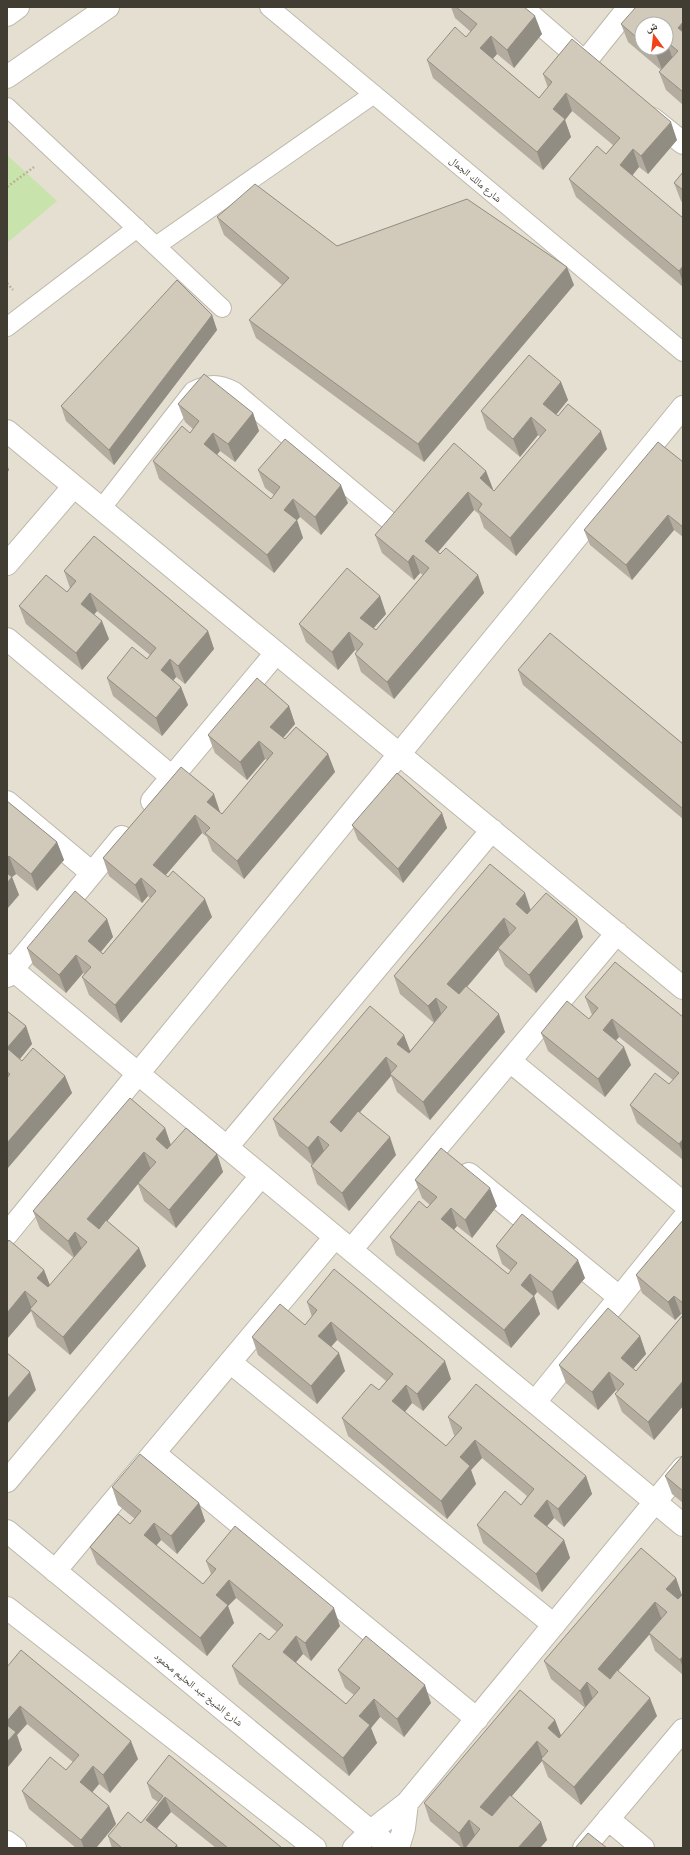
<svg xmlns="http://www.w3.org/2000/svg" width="690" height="1855" viewBox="0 0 690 1855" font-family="'Nunito Sans','Noto Naskh Arabic',sans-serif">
<rect width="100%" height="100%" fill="#f0ede3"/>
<path fill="#e4dfd1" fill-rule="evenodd" d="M7,7H683V1848H7ZM642,24H666V48H642Z"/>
<path fill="#c8e4ac" d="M7,155L57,201L7,243Z"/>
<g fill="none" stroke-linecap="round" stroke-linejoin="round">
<g stroke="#beb8a9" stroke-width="20">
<path id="service" d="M269,7L683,352
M7,107L222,308
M156,246L374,94
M7,327L137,228
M101,509L193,391C208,383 219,383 234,391L387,519"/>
</g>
<g stroke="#beb8a9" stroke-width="24">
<path id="minor" d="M521,7L588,65
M585,62L629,7
M653,119L683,143
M7,431L683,988
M7,564L74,486
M7,639L172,777
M152,801L276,653
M7,802L92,873
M7,965L683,1525
M7,976L122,837
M510,1061L683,1203
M227,1147L492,830
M469,1174L619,1297
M7,1234L683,407
M351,1250L617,933
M230,1362L554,1625
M535,1402L683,1219
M154,1453L477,1719
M7,1481L261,1176
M55,1571L335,1237
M608,1819L643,1848
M7,1842L15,1848
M354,1848L371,1831L407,1803L683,1468
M398,1848L404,1828L407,1803
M584,1848L683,1730"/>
</g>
<g stroke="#beb8a9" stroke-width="24">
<path id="tertiary" d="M7,15L18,7
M7,77L108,7
M7,1531L391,1848
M7,1608L315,1848"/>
</g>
<path stroke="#bcb198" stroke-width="2.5" stroke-dasharray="2 2" stroke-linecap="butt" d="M7,187L34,167
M7,283L13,290"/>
<use href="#service" stroke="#fff" stroke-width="18"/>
<use href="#minor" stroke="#fff" stroke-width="22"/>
<use href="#tertiary" stroke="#fff" stroke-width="22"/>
</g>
<path fill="#b4ad9f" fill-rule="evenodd" d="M451,7H524L542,34L514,68L497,54L493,59L539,98L548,88L543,74L677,140L648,174L639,167L632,176L683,218V287L576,197L569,179L606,154L613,145L572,111L565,120L571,137L543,170L433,78L427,60L466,37L471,32L455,18Z
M683,7V105L666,90L659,72L661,70L628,42L621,24ZM642,24L666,48H642Z
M683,172V203L681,201L674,183Z
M217,217L337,246L574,285L424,462L256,338L249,320L282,285L224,235Z
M212,315L217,330L114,465L66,421L61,406Z
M561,382L568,400L556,415L607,449L516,556L484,528L479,514L474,510L438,552L440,554L478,575L484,593L394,699L361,672L355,654L357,651L355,650L338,670L306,642L299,624L380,596L386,614L373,628L376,630L423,575L420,573L414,580L382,553L375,535L486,471L492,489L494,491L540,437L538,435L520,457L487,429L481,411Z
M178,404L253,413L259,431L235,462L220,451L217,455L271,499L274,495L265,488L258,470L348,503L321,535L300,517L297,520L303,538L274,573L159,479L153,461L190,433L193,429L185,422Z
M683,462V537L674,530L632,580L590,545L584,530Z
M64,571L208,631L214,649L185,684L176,677L173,681L181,687L188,705L162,736L113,696L107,678L147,659L150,655L97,611L94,614L109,639L82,670L26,624L19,606L67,592L70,588Z
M518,670L683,744V819L523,685Z
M289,706L295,724L283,738L285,739L328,754L335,772L244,879L212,851L207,837L202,833L165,875L212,917L121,1023L89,995L82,977L85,974L83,973L66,993L33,965L27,948L107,919L113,937L101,952L103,954L150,898L148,896L142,903L109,876L103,858L181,767L222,814L267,760L265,759L247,780L215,753L208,735Z
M7,801L57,842L64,860L37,891L16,874L12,877L19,895L7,909Z
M442,813L447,828L403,883L358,840L352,825Z
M490,864L531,910L577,919L583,937L536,993L505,966L498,950L467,987L505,1032L430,1120L397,1092L391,1076L360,1112L396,1155L349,1211L317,1184L311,1166L312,1165L279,1136L273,1119L370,1006L410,1051L434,1023L400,994L394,976Z
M585,997L683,1017V1160L637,1123L630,1105L669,1084L673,1080L619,1037L616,1040L631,1065L605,1097L548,1051L541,1033L589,1019L592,1015Z
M7,1011L26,1026L32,1044L20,1059L22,1061L65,1076L72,1093L7,1169Z
M165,1128L171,1145L217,1154L223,1172L176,1228L144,1201L138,1184L107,1221L139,1248L146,1266L70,1355L37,1327L31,1311L7,1339V1243L44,1270L50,1286L74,1258L40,1229L33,1211Z
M415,1180L497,1206L472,1238L457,1226L454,1230L508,1274L511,1271L502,1264L496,1246L585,1278L558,1310L537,1292L534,1296L540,1314L511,1348L396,1255L390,1237L427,1208L430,1205L422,1198Z
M683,1220V1406L654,1440L622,1412L615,1394L618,1391L616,1390L598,1410L566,1383L559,1365L640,1336L646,1354L633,1369L636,1371L683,1315L681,1314L675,1320L642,1293L636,1275Z
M307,1302L451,1379L423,1411L412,1403L405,1412L446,1446L455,1436L454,1435L448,1417L586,1476L592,1494L564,1527L554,1518L547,1526L564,1540L570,1558L542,1592L483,1543L477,1525L521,1505L527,1496L482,1458L471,1470L476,1484L447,1519L348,1436L342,1418L379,1390L386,1381L337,1340L331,1346L345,1371L317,1404L258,1355L252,1337L305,1325L312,1317Z
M683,1455V1503L672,1494L665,1476Z
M112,1487L199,1503L205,1521L177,1554L161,1540L156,1545L203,1584L211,1574L206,1561L340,1626L311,1661L303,1654L296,1662L346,1704L354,1695L345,1688L338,1670L431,1703L404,1737L380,1717L371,1728L377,1743L349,1776L239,1684L232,1666L269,1640L277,1632L236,1598L228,1606L234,1623L207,1656L97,1564L90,1547L130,1524L135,1519L118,1505Z
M676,1578L682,1595L683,1594V1675L655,1651L649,1634L618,1671L657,1716L581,1805L548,1777L542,1761L511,1797L541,1822L547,1840L540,1848H462L430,1821L424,1803L555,1720L561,1736L585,1708L551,1679L544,1661Z
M7,1667L138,1759L110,1793L99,1784L92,1792L109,1806L116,1824L96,1848H76L29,1809L22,1791L66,1770L73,1762L27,1724L17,1735L22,1750L7,1768Z
M147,1783L282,1848H216L171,1812L157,1828L178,1848H112L108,1836L141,1823L158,1802L152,1798Z"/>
<path fill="#928d82" d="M535,16L542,34L514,68L507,50Z
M683,22V42L678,28Z
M491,36L497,54L486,66L480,48Z
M667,42L673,60L663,72L656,54L661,48H666V43Z
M566,93L572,111L565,120L571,137L543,170L537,152L553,109Z
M671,122L677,140L648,174L641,156Z
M633,149L639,167L626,183L620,165Z
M683,266V283L679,271Z
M567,267L574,285L424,462L418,444Z
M212,315L217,330L114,465L109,450Z
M561,382L568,400L550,422L543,404Z
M253,413L259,431L235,462L228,444Z
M531,417L538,435L520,457L513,439Z
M601,431L607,449L516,556L510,538Z
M213,433L220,451L210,462L204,444Z
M7,464L9,470L7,473Z
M486,471L493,489L486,496L480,478Z
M341,485L348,503L321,535L315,517Z
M468,492L474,510L432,559L425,541Z
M293,499L300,517L295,522L297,520L303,538L274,573L267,555L284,510Z
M668,515L674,530L632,580L626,565Z
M413,555L420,573L414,580L408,562Z
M478,575L484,593L394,699L387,682Z
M90,593L97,611L88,622L81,604Z
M380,596L386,614L367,636L360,618Z
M102,621L109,639L82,670L76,653Z
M208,631L214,649L185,684L178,666Z
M349,632L355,650L338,670L332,652Z
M170,659L176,677L167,688L161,670Z
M181,687L188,705L162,736L156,718Z
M289,706L295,724L277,745L270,727Z
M259,741L265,759L247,780L240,762Z
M328,754L335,772L244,879L237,861Z
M214,794L220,812L214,819L207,802Z
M442,813L447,828L403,883L398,869Z
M195,815L202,833L159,883L153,865Z
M57,842L64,860L37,891L31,874Z
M9,856L16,874L12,877L19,895L7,909V858Z
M141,878L148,896L142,903L135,885Z
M525,893L531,911L522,922L516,904Z
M205,899L212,917L121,1023L115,1005Z
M504,918L510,936L498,948V950L454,1002L447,984Z
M107,919L113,937L95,959L88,941Z
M577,919L583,937L536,993L529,975Z
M76,955L83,973L66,993L59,975Z
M436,998L442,1016L435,1024L428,1006Z
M499,1014L505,1032L430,1120L423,1102Z
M612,1019L619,1037L609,1048L603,1030Z
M26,1026L32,1044L14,1066L7,1048Z
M404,1035L411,1053L404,1062L397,1044Z
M624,1047L631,1065L605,1097L598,1079Z
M386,1057L392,1075L390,1074L391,1076L336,1140L330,1122Z
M65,1076L72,1093L7,1169V1143Z
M165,1128L171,1146L162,1157L156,1139Z
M318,1136L325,1154L314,1166L308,1148Z
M390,1137L396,1155L349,1211L342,1193Z
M683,1139V1154L679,1144Z
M144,1152L151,1170L138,1183V1184L94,1237L87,1219Z
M217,1154L223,1172L176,1228L169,1210Z
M490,1188L497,1206L472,1238L465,1220Z
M451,1208L457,1226L447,1237L441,1219Z
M75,1232L82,1250L75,1259L68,1241Z
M139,1248L146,1266L70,1355L63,1337Z
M578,1260L585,1278L558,1310L552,1292Z
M44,1270L51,1288L44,1296L37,1278Z
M530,1274L537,1292L534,1296L540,1314L511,1348L504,1330L521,1285Z
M25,1291L32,1309H30L31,1311L7,1339V1313Z
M674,1296L681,1314L675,1320L668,1302Z
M331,1322L337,1340L325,1354L318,1336Z
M640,1336L646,1354L627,1376L621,1358Z
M339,1353L345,1371L317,1404L311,1386Z
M445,1361L451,1379L423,1411L417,1394Z
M30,1372L36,1390L7,1424V1399Z
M609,1372L616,1390L598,1410L592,1392Z
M683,1381V1406L654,1440L648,1422Z
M406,1385L412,1403L399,1419L392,1401Z
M475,1440L482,1458L471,1470L476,1484L447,1519L441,1501L460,1457Z
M586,1476L592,1494L564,1527L558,1509Z
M547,1500L554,1518L540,1534L534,1516Z
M199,1503L205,1521L177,1554L171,1536Z
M154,1523L161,1540L150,1553L144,1535Z
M564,1540L570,1558L542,1592L536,1574Z
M676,1578L682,1596L673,1607L666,1589Z
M229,1580L236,1598L228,1606L234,1623L207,1656L200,1638L216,1595Z
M655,1602L662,1620L605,1686L598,1669Z
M334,1608L340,1626L311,1661L305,1643Z
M296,1636L303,1654L289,1670L283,1652Z
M683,1656V1668L680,1660Z
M587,1682L593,1700L586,1709L580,1691Z
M425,1685L431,1703L404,1737L397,1719Z
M650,1698L657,1716L581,1805L574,1787Z
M374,1699L380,1717L371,1728L377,1743L349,1776L343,1758L359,1716Z
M20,1706L27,1724L17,1735L22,1750L7,1768V1721Z
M555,1720L562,1738L555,1746L548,1728Z
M131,1741L138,1759L110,1793L103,1775Z
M537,1741L543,1759H541L542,1761L487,1825L480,1807Z
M93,1766L99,1784L86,1800L80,1782Z
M165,1797L171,1812L152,1834L146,1820Z
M109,1806L116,1824L96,1848H84L81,1840Z
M469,1820L476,1838L464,1848L459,1833Z
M541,1822L547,1840L540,1848H518Z
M177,1845L178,1848H174Z"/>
<path fill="#d1c9b9" stroke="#928d82" d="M456,7H524L535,16L507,50L491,36L480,48L539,98L552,82L543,74L572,39L671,122L641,156L633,149L620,165L683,218V266L679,271L569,179L597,146L606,154L620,138L566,93L553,109L565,119L537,152L427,60L455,27L466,37L477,24Z
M636,7H683V22L678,28L683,32V92L659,72L678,51L667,42L666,43V24H642V42L621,24Z
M649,48H661L656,54Z
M683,172V190L674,183Z
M255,184L337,246L467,199L567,267L418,444L249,320L289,278L217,217Z
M177,280L212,315L109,450L61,406Z
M529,355L561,382L543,404L558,416L568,404L601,431L510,538L478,510L482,504L468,492L425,541L440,554L446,548L478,575L387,682L355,654L363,644L349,632L332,652L299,624L347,568L380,596L360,618L376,630L429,568L413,555L408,562L375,535L454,443L486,471L480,478L494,491L546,430L531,417L513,439L481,411Z
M204,374L253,413L228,444L213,433L204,444L271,499L280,487L258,470L285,439L341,485L315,517L293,499L284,510L297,520L267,555L153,461L182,426L190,433L199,421L178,404Z
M658,442L683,462V527L668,515L626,565L584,530Z
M94,536L208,631L178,666L170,659L161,670L181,687L156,718L107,678L132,647L147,659L156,648L90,593L81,604L102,621L76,653L19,606L46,575L67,592L76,581L64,571Z
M550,633L683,744V809L518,670Z
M257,678L289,706L270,727L285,739L296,727L328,754L237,861L205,833L210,828L195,815L153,865L168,877L173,871L205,899L115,1005L82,977L91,967L76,955L59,975L27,948L75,891L107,919L88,941L103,954L156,891L141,878L135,885L103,858L181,767L214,794L207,802L222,814L273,753L259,741L240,762L208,735Z
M397,773L442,813L398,869L352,825Z
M7,801L57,842L31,874L9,856L7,858Z
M490,864L525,893L516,904L527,914L546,893L577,919L529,975L498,948L516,928L504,918L447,984L459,994L466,986L499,1014L423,1102L390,1074L397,1066L386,1057L330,1122L341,1132L358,1111L390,1137L342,1193L311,1166L329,1145L318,1136L308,1148L273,1119L370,1006L404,1035L397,1044L409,1053L447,1007L436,998L428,1006L394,976Z
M7,873L12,877L7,883Z
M615,962L683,1017V1139L679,1144L630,1105L655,1073L669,1084L679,1073L612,1019L603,1030L624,1047L598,1079L541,1033L567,1001L589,1019L598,1008L585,997Z
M7,1011L26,1026L7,1048L22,1061L33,1048L65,1076L7,1143V1078L10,1074L7,1072Z
M130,1098L165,1128L156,1139L167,1149L186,1128L217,1154L169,1210L138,1183L156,1162L144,1152L87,1219L99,1229L106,1220L139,1248L63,1337L30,1309L37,1301L25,1291L7,1313V1243L9,1240L44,1270L37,1278L48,1287L87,1242L75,1232L68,1241L33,1211Z
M441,1148L490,1188L465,1220L451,1208L441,1219L508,1274L517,1263L496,1246L522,1214L578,1260L552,1292L530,1274L521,1285L534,1296L504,1330L390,1237L419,1201L427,1208L437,1197L415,1180Z
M683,1220V1303L674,1296L668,1302L636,1275Z
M334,1269L445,1361L417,1394L406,1385L392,1401L446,1446L462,1428L448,1417L476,1384L586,1476L558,1509L547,1500L534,1516L564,1540L536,1574L477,1525L505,1491L521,1505L534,1489L475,1440L460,1457L470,1466L441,1501L342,1418L371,1384L379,1390L393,1374L331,1322L318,1336L339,1353L311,1386L252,1337L280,1304L305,1325L317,1310L307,1302Z
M608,1308L640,1336L621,1358L636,1371L683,1315V1381L648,1422L615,1394L624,1384L609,1372L592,1392L559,1365Z
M7,1353L30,1372L7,1399Z
M140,1454L199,1503L171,1536L154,1523L144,1535L203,1584L216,1569L206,1561L235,1526L334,1608L305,1643L296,1636L283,1652L346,1704L360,1688L338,1670L366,1636L425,1685L397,1719L374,1699L359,1716L370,1725L343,1758L232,1666L260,1633L269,1640L283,1625L229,1580L216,1595L228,1605L200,1638L90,1547L118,1514L130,1524L141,1511L112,1487Z
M683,1455V1491L665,1476Z
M641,1548L676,1578L666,1589L678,1599L683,1594V1656L680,1660L649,1633L667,1612L655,1602L598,1669L610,1679L617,1670L650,1698L574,1787L541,1759L548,1751L537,1741L480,1807L492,1816L510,1795L541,1822L518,1848H465L480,1829L469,1820L459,1833L424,1803L520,1690L555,1720L548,1728L559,1738L598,1692L587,1682L580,1691L544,1661Z
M21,1650L131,1741L103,1775L93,1766L80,1782L109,1806L81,1840L22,1791L50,1757L66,1770L79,1755L20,1706L7,1721V1667Z
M7,1725L16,1732L7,1742Z
M169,1755L282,1848H228L165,1797L146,1820L177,1845L174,1848H122L108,1836L128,1812L141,1823L163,1796L147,1783Z
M588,1833L607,1848H575Z"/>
<g text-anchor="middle" stroke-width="4" stroke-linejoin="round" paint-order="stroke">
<g font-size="10" fill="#423d33" stroke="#fff">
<text transform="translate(476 179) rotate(40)" y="4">شارع مالك الجمال</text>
<text transform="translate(199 1689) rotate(39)" y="4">شارع الشيخ عبد الحليم محمود</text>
</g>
</g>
<rect width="690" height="1855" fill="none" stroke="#423d33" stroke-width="16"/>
<g transform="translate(654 36) rotate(345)"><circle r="19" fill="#ffffff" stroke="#b3b1ad"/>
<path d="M0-3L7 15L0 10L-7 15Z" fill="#f1431a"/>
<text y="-6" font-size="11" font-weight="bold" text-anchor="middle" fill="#423d33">ش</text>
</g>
</svg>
